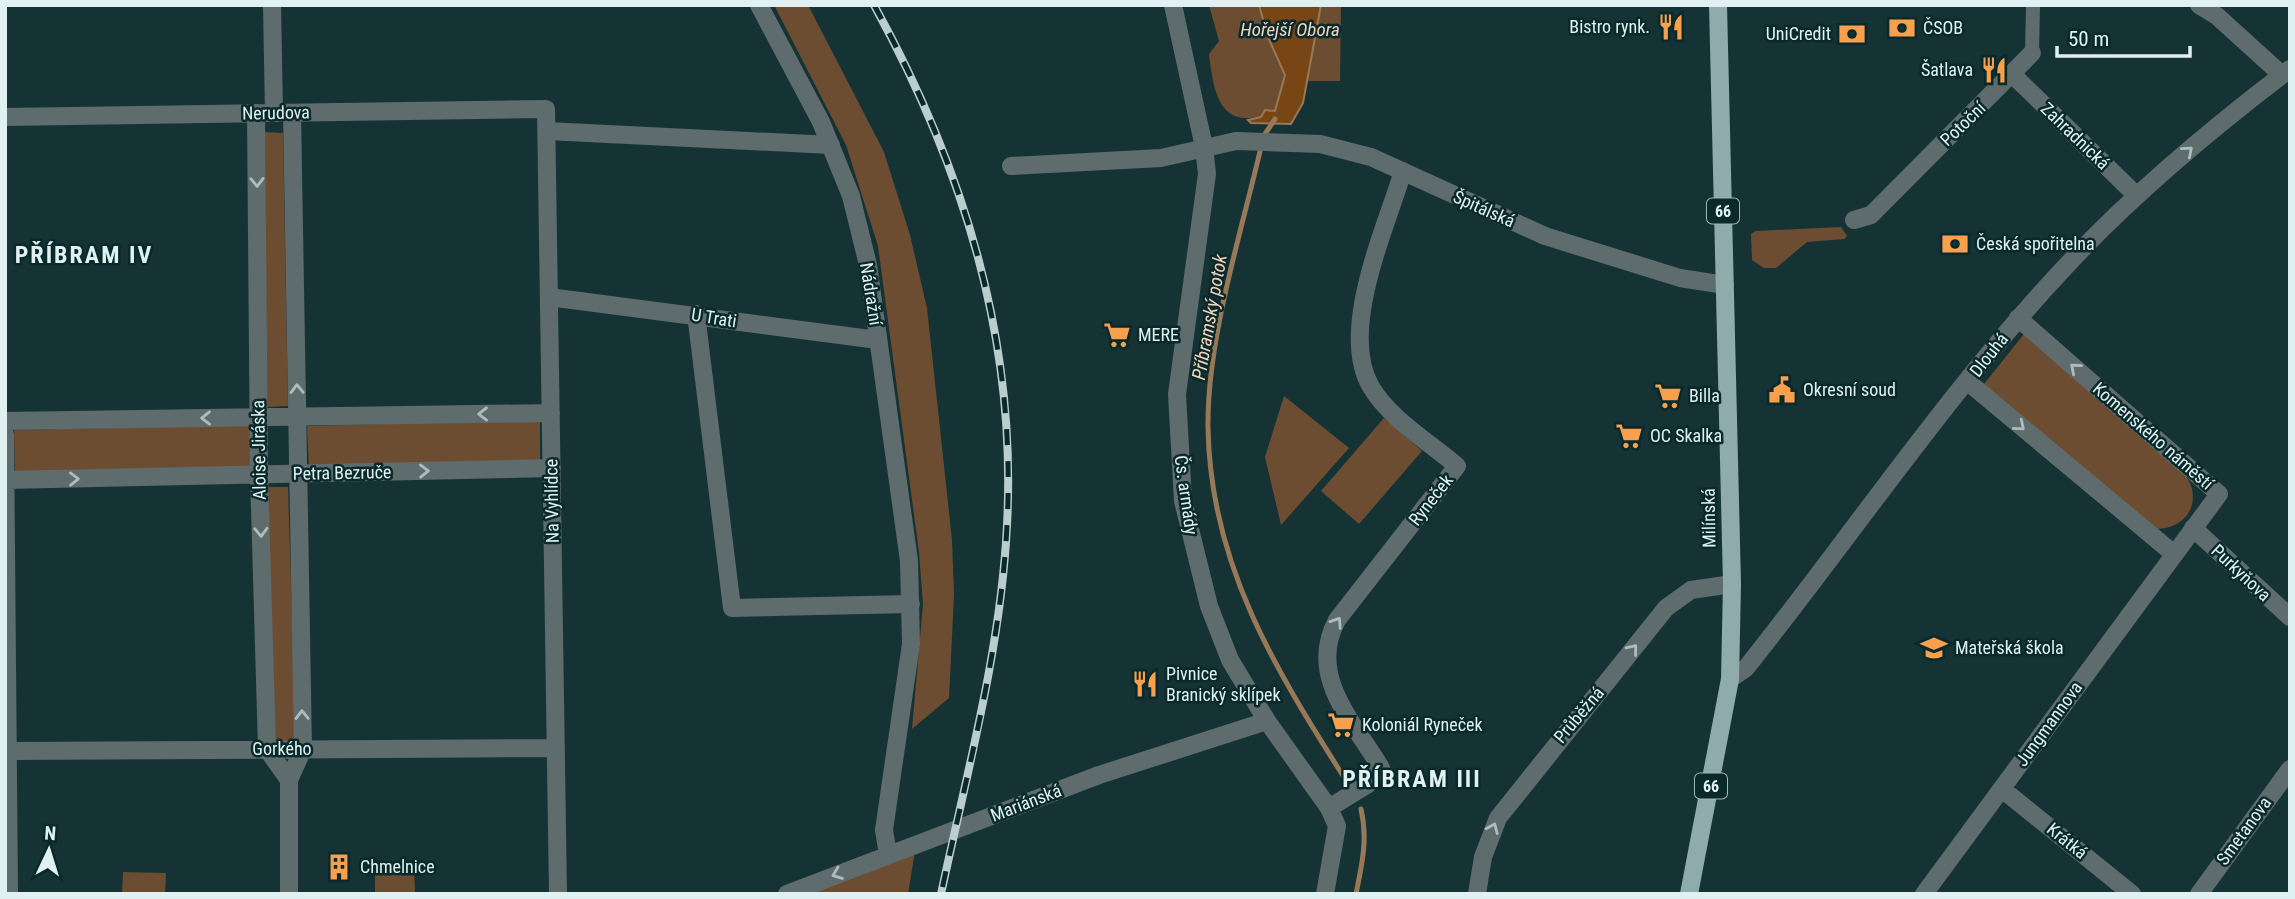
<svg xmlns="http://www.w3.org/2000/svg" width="2295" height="899" viewBox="0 0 2295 899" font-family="'Roboto Condensed',sans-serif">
<rect width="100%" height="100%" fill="#153335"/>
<path fill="#6c4d32" d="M774,5H808L884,152L910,235L927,308L952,540L954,595L949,698L912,729L923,604L919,552L878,246L846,145Z
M1209,5H1259L1268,37L1285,75L1275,111C1222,134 1214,98 1209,54L1219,41Z
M1321,5H1341L1340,81H1307Z
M265,132L283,133L288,406L266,407Z
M1841,227L1847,236L1844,239L1807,242L1776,268H1764L1752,260L1751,234L1756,231Z
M2028,329L2174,462C2181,470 2190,479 2192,489C2198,518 2171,533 2148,528L1980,389Z
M1284,396L1349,448L1281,525L1265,457Z
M1384,418L1422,451L1359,524L1321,491Z
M540,420V465L309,470L307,426Z
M252,425V470L15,474L14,430Z
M267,487H288L296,745H273Z
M916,845L908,894H787Z
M375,862H414L415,894H375Z
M123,872L166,873L165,894H122Z"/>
<path fill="#784614" stroke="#987957" stroke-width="2" d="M1259,5H1321L1303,103L1291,124L1251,123L1248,120L1261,117L1265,110L1275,111L1285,75L1268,37Z"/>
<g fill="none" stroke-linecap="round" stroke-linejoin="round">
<path stroke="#987957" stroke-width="5" d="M1263,137L1275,119
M1261,147C1241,234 1207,339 1208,427C1210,565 1276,670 1347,782
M1356,894C1362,864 1368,839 1361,809"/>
<path stroke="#5f6c6d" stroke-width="14" d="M2032,53L2033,5"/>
<path stroke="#5f6c6d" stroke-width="18" d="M272,5L274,113
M759,5L821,122L851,196L868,265L909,561L911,644L884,830L888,855
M2199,5L2217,16L2282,75
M2013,75L2137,196
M256,113L259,474L267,749L289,780
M5,117L546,109L558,894
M547,131L831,145
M1011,166L1161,158L1236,141L1320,144L1371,157L1545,236L1680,278L1725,285
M1854,220L1871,215L2032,53
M549,297L878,340
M696,314L732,608L911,604
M1968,382L2174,554
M5,421L551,413
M5,434L9,894
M6,480L552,468
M2193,528L2290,617
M1730,679L1746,668C1853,534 1949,390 2067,265C2134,193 2211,129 2290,69
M8,751L556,748
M2002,789L2132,894
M1329,808L1368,784L1381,768C1353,721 1307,676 1337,620L1457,466C1429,442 1390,419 1371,387C1338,331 1386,228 1403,171
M289,894V780L303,749L292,113
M787,894L1099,775L1267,721
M1477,894L1483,857L1498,818L1666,608L1691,590L1732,584
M1924,894L2219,494L2018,318
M2199,894L2290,769"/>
<path stroke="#5f6c6d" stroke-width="18" d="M1173,5L1204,147L1207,174L1177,394L1183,501L1209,606L1230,660L1267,721L1329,808L1337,826L1325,894"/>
<path stroke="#8fabac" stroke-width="18" d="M1689,894L1730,679L1732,584L1718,5"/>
<g stroke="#bbcecf" stroke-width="8">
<path id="rail" d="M874,5C963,167 1017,339 1007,525C1001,649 967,772 941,894"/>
</g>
<use href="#rail" stroke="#0a292b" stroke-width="5" stroke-dasharray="16" stroke-linecap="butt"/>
</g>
<defs><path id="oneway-chevron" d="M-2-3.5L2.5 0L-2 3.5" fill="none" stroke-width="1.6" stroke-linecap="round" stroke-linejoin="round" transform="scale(1.75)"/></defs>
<g stroke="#adbcbd">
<use href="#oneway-chevron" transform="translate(2188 151) rotate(-41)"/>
<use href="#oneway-chevron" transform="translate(257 182) rotate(89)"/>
<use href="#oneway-chevron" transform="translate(2075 368) rotate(-139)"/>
<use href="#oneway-chevron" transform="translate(297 389) rotate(-91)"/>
<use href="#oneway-chevron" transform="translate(483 414) rotate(179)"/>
<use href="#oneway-chevron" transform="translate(206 418) rotate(179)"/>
<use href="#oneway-chevron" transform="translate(2020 426) rotate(40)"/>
<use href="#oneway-chevron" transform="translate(424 471) rotate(-1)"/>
<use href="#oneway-chevron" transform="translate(74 479) rotate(-1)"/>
<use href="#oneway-chevron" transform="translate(261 532) rotate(88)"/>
<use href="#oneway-chevron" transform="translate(1337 622) rotate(-57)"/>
<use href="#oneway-chevron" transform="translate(1633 649) rotate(-51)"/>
<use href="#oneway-chevron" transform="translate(302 715) rotate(-91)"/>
<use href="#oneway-chevron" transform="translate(1493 828) rotate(-66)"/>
<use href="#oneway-chevron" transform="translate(837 874) rotate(159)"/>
</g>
<defs>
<g id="restaurant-bare" transform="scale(2.1)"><path d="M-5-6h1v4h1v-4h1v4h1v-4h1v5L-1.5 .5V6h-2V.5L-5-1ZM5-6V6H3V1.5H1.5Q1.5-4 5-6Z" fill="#f9a04d" stroke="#0a292b" stroke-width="2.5" paint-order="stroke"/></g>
<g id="bank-bare" transform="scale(2.1)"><path d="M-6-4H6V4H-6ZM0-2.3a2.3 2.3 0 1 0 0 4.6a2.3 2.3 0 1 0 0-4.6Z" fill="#f9a04d" stroke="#0a292b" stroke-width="2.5" paint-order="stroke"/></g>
<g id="supermarket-bare" transform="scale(2.1)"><path d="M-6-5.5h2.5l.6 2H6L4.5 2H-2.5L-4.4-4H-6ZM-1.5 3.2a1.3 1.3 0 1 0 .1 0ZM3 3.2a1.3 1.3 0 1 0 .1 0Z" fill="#f9a04d" stroke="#0a292b" stroke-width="2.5" paint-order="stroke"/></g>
<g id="civic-bare" transform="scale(2.1)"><path d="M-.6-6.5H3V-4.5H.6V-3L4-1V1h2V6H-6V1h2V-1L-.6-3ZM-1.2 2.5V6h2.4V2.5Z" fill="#f9a04d" stroke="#0a292b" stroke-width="2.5" paint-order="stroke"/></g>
<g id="school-bare" transform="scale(2.1)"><path d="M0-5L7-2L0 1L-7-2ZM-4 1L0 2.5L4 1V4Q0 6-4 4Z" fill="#f9a04d" stroke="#0a292b" stroke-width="2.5" paint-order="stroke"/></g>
<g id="building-bare" transform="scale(2.1)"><path d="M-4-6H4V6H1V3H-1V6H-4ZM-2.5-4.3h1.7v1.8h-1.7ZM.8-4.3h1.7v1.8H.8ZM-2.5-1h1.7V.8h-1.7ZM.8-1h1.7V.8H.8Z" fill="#f9a04d" stroke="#0a292b" stroke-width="2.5" paint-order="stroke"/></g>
</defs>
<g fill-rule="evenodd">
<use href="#restaurant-bare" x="1671" y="27"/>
<use href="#bank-bare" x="1902" y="28"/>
<use href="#bank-bare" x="1852" y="34"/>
<use href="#restaurant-bare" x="1994" y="70"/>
<use href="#bank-bare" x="1955" y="244"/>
<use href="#supermarket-bare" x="1117" y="335"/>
<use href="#civic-bare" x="1782" y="390"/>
<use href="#supermarket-bare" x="1668" y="396"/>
<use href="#supermarket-bare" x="1629" y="436"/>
<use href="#school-bare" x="1934" y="648"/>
<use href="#restaurant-bare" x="1145" y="684"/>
<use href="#supermarket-bare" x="1341" y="725"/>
<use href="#building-bare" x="339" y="867"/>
</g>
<g text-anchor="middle" stroke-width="5" stroke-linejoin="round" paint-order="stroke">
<g fill="#0a292b" stroke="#a0b5b6" stroke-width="2">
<rect x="1707" y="198.5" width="32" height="25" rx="5"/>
<rect x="1695" y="773.5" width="32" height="25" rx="5"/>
</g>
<g font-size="16" font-weight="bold" fill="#e1f1f2">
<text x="1723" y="217">66</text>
<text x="1711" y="792">66</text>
</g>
<g font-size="18" fill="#e1f1f2" stroke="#0a292b" text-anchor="start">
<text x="1650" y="33" text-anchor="end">Bistro rynk.</text>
<text x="1923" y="34">ČSOB</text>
<text x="1831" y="40" text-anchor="end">UniCredit</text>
<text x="1973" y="76" text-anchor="end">Šatlava</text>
<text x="1976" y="250">Česká spořitelna</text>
<text x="1138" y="341">MERE</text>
<text x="1803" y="396">Okresní soud</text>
<text x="1689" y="402">Billa</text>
<text x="1650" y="442">OC Skalka</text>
<text x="1955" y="654">Mateřská škola</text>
<text x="1166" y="680">Pivnice<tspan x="1166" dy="21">Branický sklípek</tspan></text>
<text x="1362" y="731">Koloniál Ryneček</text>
<text x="360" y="873">Chmelnice</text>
</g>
<g font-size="18" fill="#e1f1f2" stroke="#0a292b">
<text transform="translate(276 113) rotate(-1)" y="6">Nerudova</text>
<text transform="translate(1963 124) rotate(-44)" y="6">Potoční</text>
<text transform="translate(2075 136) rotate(44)" y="6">Zahradnická</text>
<text transform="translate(1484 209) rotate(24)" y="6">Špitálská</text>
<text transform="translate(871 294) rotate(81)" y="6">Nádražní</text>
<text transform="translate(714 318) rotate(9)" y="6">U Trati</text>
<text transform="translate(1989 355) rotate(-52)" y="6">Dlouhá</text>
<text transform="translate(2153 436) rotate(41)" y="6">Komenského náměstí</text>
<text transform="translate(259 450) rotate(-91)" y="6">Aloise Jiráska</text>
<text transform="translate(342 473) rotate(-1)" y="6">Petra Bezruče</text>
<text transform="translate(1186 495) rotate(82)" y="6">Čs. armády</text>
<text transform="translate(1431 500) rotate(-52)" y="6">Ryneček</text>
<text transform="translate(552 501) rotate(-91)" y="6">Na Vyhlídce</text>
<text transform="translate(1709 518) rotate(-91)" y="6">Milínská</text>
<text transform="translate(2241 573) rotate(43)" y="6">Purkyňova</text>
<text transform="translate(1579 715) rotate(-50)" y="6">Průběžná</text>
<text transform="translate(2049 724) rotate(-54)" y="6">Jungmannova</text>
<text x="282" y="755">Gorkého</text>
<text transform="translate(1026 803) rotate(-21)" y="6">Mariánská</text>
<text transform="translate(2244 831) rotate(-54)" y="6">Smetanova</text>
<text transform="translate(2067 841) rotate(39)" y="6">Krátká</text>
</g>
<g font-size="19" font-style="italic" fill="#f5d6bc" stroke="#0a292b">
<text x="1290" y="36">Hořejší Obora</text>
<text transform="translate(1209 317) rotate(-80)" y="7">Příbramský potok</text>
</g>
<g font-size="24" font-weight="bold" letter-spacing="2" fill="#e1f1f2" stroke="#0a292b">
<text x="84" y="263">PŘÍBRAM IV</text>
<text x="1412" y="787">PŘÍBRAM III</text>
</g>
</g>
<rect width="2295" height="899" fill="none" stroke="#e1f1f2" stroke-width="14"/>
<g transform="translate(49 850) rotate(4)" stroke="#0a292b" stroke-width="5" paint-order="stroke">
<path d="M0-5L12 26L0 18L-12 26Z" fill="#e1f1f2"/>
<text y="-10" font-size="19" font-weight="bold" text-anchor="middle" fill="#e1f1f2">N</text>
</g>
<path d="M2057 46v10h133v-10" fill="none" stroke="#e1f1f2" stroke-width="3.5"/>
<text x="2068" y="46" font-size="21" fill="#e1f1f2" stroke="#0a292b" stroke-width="5" paint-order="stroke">50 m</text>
</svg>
